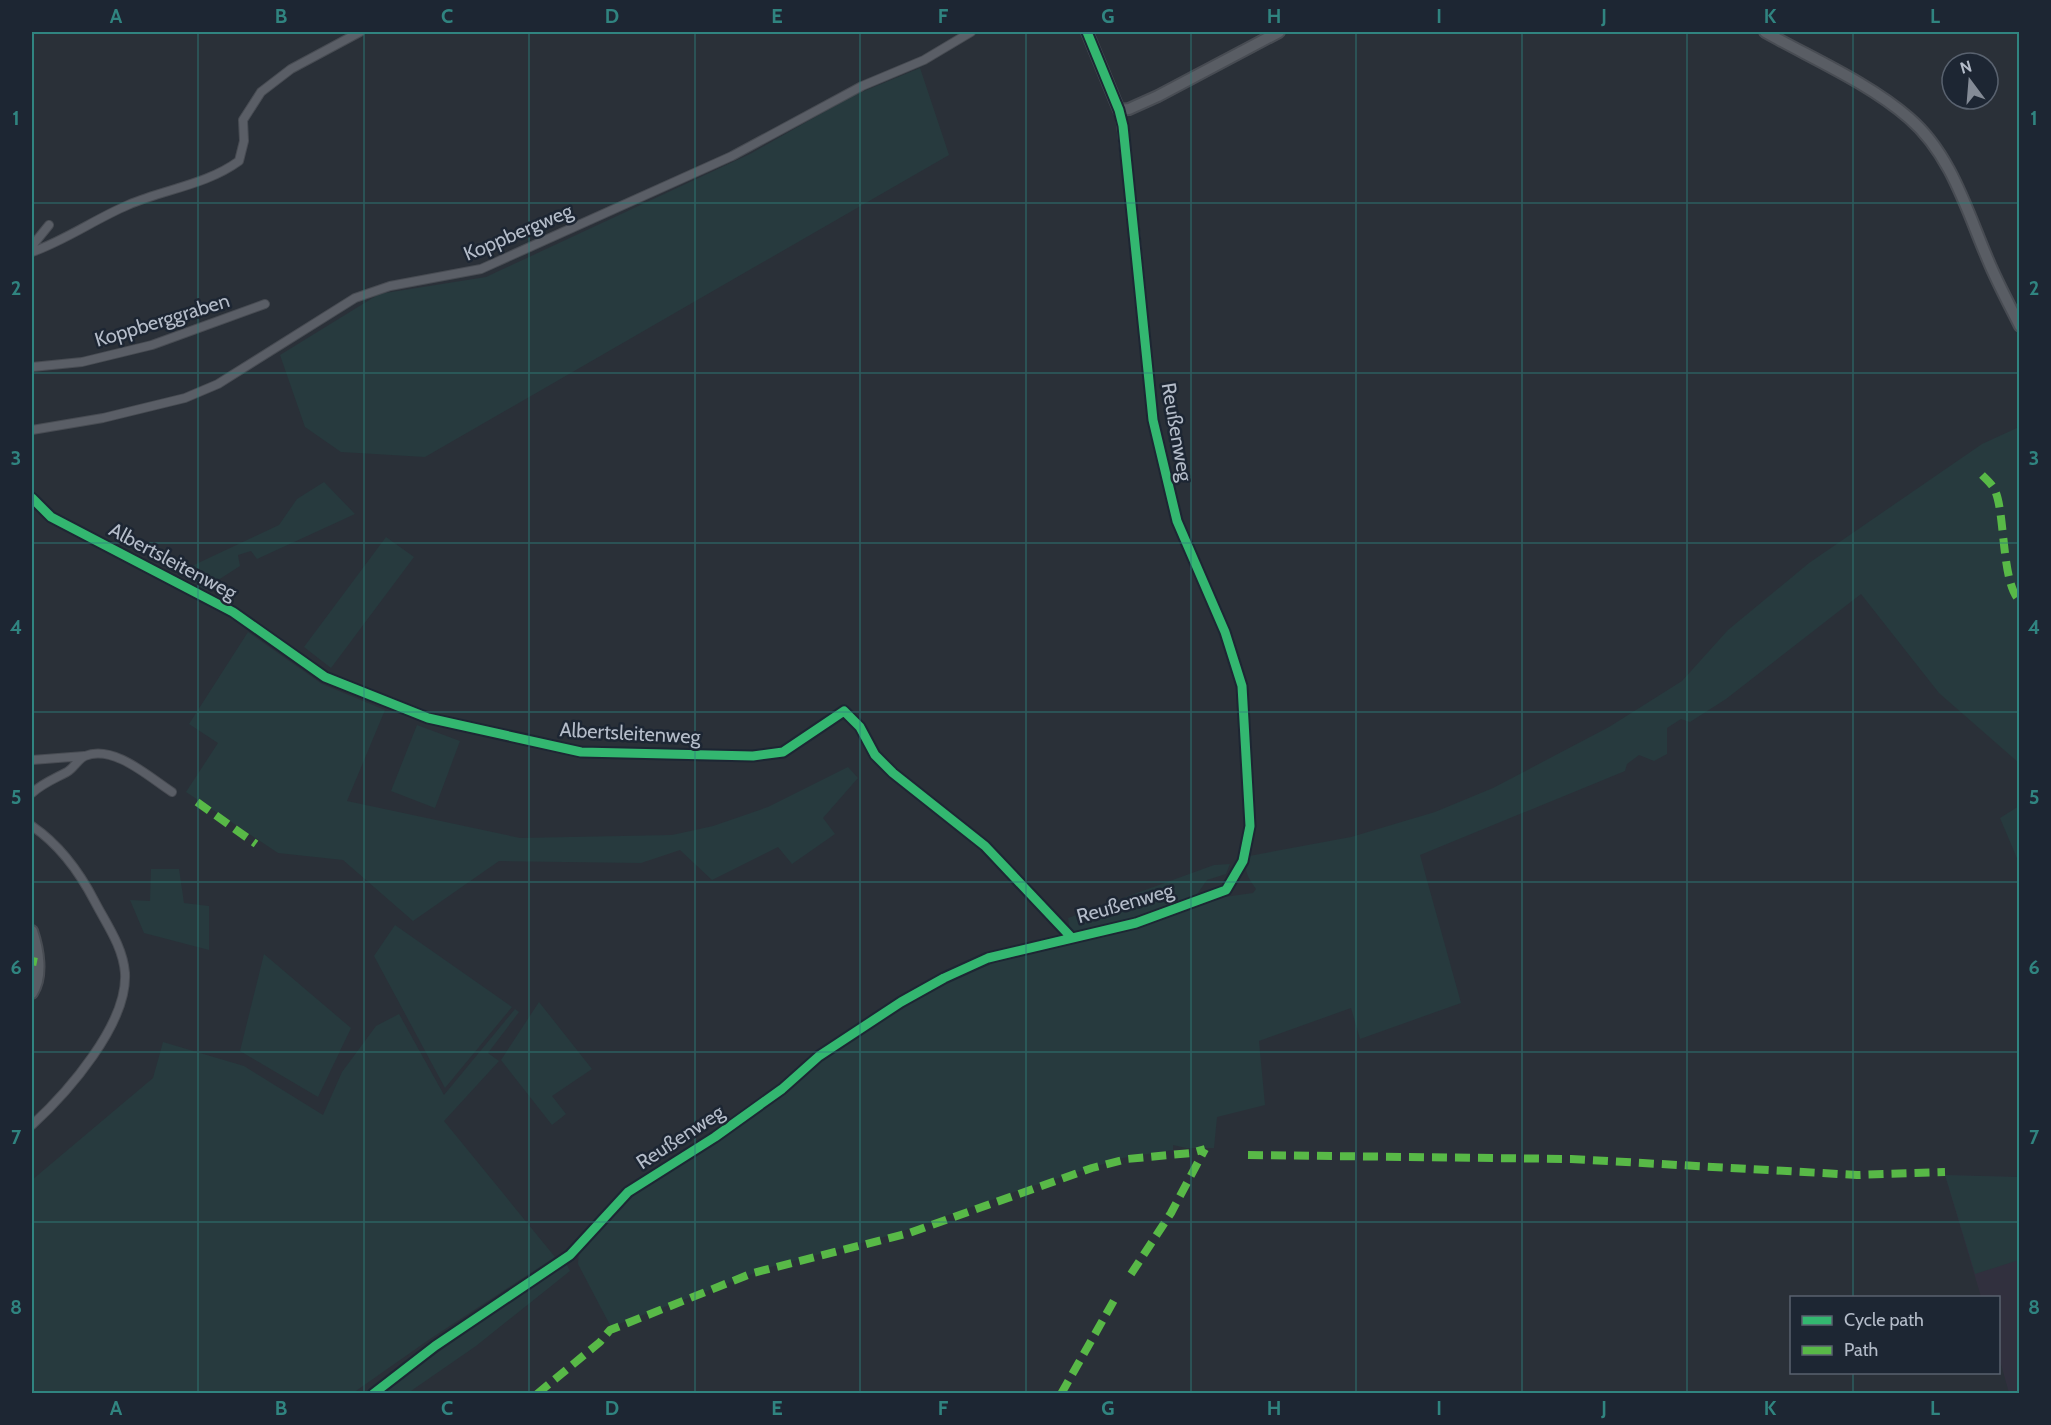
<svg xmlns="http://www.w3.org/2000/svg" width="2051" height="1425" viewBox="0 0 2051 1425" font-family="Cabin,sans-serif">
<rect width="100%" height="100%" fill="#2a3038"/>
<path fill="#31303e" d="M1945,1175L2019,1177V1393H2009L1999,1357L1998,1298L1981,1297Z"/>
<path fill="#273a3e" d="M920,68L949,155L425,457L341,452L305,427L280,355L379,294L486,277L750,154L852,96Z
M2019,427V763L1939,693L1861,594L1726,699L1690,722L1681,719L1667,728V754L1654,761L1639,755L1627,764L1625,771L1420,855L1461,1003L1360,1039L1351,1008L1259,1041L1265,1105L1217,1117L1214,1148H1186L1173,1145V1150L1123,1158L1020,1190L892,1235L771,1267L611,1327L578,1264L579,1247L613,1210L637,1190L718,1142L784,1093L821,1060L872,1025L941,983L1015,955L1151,923L1224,897L1253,893L1256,889C1248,878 1242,869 1249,856L1351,837L1435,812L1493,788L1609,727L1682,681L1728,630L1809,563L1982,444Z
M324,482L355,514L257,559L251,551L238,555L240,566L204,589L177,573L279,525L297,499Z
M386,537L414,557L331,668L304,647Z
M248,632L322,684L385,710L347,801L520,838L672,835L713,826L768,807L848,767L858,778L823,818L835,834L792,864L778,847L712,880L680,850L641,863L499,861L413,921L343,860L278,853L186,792L218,743L189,724Z
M417,725L460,741L435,808L391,791Z
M2019,806V863L2000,818Z
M1230,864L1226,874L1207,880L1195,897L1126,921L1070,933L1068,918L1214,865Z
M151,869H179L184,903L209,906V950L144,933L130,900L150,901Z
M395,925L512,1007L445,1088L374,956Z
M264,954L351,1028L318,1097L240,1051Z
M539,1002L592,1069L552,1096L566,1114L552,1125L501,1060Z
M515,1009L519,1012L488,1053L499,1061L444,1121L555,1257L430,1339L353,1393H32V1180L153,1078L163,1042L244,1066L323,1115L342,1072L376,1026L399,1014L444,1095Z
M1945,1175L2019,1177V1260L1975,1274Z
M565,1261L570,1271L476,1346L408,1393L380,1394Z"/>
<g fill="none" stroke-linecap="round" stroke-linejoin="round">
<g stroke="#484c53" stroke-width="10">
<path id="street" d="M32,246L49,225
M32,252C66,240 95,219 128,205C165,189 206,185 239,161L244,141L243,120L261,92L291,69L360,32
M32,367L82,362L152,345L265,304
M32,430L103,418L185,398L218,384L355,298L390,286L481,269L732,156L862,86L924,60L971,32
M32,498L51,517L233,612L325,677L428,718L581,752L753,756L783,752L844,711L860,727L875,755L893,773L985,846L1071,937
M32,760L84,756
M32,793C43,783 54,779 67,772C74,768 78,759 85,756C114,744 150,778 172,792
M32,826C60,845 79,871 95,902C107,925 123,947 125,973C128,1024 67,1093 32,1125
M373,1394L435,1346L570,1255L628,1192L715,1137L782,1089L819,1056L901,1002L944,978L988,958L1136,923L1226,890L1243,861L1250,826L1242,686L1225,632L1177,521L1153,420L1135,231L1119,110"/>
</g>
<g stroke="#484c53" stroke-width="14">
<path id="secondary" d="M1087,32L1119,110L1129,109L1158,96L1279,32
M1765,32C1811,58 1869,83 1909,118C1951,154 1967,211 1988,260C1997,282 2009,304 2020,326
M32,931C38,949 43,976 32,993"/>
</g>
<use href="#street" stroke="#5a5e66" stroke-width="8"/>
<use href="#secondary" stroke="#595d64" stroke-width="10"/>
<path stroke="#58b947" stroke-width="8" stroke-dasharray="15 8" stroke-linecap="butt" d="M1982,475C1987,480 1994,486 1996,493C2005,517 2002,585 2020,601
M197,802L256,844
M32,961L37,962
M1248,1155L1571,1159L1857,1175L1945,1172
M1131,1274L1171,1213L1205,1149
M537,1394L600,1342L610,1330L753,1273L909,1233L1092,1168L1127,1159L1191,1153L1205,1149
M1061,1394L1117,1295"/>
<g stroke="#1d2633" stroke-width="13">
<path id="cycleway" d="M32,498L51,517L233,612L325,677L428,718L581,752L753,756L783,752L844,711L860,727L875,755L893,773L985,846L1071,937
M373,1394L435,1346L570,1255L628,1192L715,1137L782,1089L819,1056L901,1002L944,978L988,958L1136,923L1226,890L1243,861L1250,826L1242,686L1225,632L1177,521L1153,420L1123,126L1119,110L1087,32"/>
</g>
<use href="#cycleway" stroke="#33b770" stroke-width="9"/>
</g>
<path fill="none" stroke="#308480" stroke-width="1.5" stroke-opacity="0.55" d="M198,32V1394M364,32V1394M529,32V1394M695,32V1394M860,32V1394M1026,32V1394M1191,32V1394M1356,32V1394M1522,32V1394M1687,32V1394M1853,32V1298M32,203H2020M32,373H2020M32,543H2020M32,712H2020M32,882H2020M32,1052H2020M32,1222H2020M1853,1372V1394"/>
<g text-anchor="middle" stroke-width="5" stroke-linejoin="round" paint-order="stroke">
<g font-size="20" fill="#b4bcc9" stroke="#1d2633">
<text transform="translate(518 232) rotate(-23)" y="7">Koppbergweg</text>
<text transform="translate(162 320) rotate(-17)" y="7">Koppberggraben</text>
<text transform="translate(1177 432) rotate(80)" y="7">Reußenweg</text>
<text transform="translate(173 561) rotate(28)" y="7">Albertsleitenweg</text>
<text transform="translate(630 733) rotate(3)" y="7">Albertsleitenweg</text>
<text transform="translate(1125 903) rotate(-16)" y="7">Reußenweg</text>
<text transform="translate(680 1137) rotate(-33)" y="7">Reußenweg</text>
</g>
</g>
<rect width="2051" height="1425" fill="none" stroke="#1d2633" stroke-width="66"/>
<rect x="1790" y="1296" width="210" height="78" fill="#1d2633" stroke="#59626f" stroke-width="1.5"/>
<rect x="1802" y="1316" width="30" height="9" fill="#33b770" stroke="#59626f" stroke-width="1.5"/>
<text x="1844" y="1326" font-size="18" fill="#b4bcc9">Cycle path</text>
<rect x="1802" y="1346" width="30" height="9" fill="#58b947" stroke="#59626f" stroke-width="1.5"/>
<text x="1844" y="1356" font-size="18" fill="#b4bcc9">Path</text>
<g transform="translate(1970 81) rotate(344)"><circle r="28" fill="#1d2633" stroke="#59626f" stroke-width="1.5"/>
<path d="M0-4.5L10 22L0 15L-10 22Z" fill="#848b96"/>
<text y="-9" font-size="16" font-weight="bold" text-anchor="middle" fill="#b4bcc9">N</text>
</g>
<rect x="33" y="33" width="1985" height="1359" fill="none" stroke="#308480" stroke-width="2"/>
<g font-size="20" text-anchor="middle" font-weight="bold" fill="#308480">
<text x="116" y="23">A</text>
<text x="281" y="23">B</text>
<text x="447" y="23">C</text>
<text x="612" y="23">D</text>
<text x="777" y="23">E</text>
<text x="943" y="23">F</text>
<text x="1108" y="23">G</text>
<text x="1274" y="23">H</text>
<text x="1439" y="23">I</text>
<text x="1604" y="23">J</text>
<text x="1770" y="23">K</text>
<text x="1935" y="23">L</text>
<text x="16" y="125">1</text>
<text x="2034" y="125">1</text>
<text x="16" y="295">2</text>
<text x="2034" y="295">2</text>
<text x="16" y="465">3</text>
<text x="2034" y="465">3</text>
<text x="16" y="634">4</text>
<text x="2034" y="634">4</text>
<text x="16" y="804">5</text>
<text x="2034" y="804">5</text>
<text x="16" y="974">6</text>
<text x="2034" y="974">6</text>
<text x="16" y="1144">7</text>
<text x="2034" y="1144">7</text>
<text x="16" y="1314">8</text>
<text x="2034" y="1314">8</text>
<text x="116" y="1415">A</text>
<text x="281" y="1415">B</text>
<text x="447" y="1415">C</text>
<text x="612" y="1415">D</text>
<text x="777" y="1415">E</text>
<text x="943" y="1415">F</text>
<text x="1108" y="1415">G</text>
<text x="1274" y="1415">H</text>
<text x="1439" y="1415">I</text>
<text x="1604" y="1415">J</text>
<text x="1770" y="1415">K</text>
<text x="1935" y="1415">L</text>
</g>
</svg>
